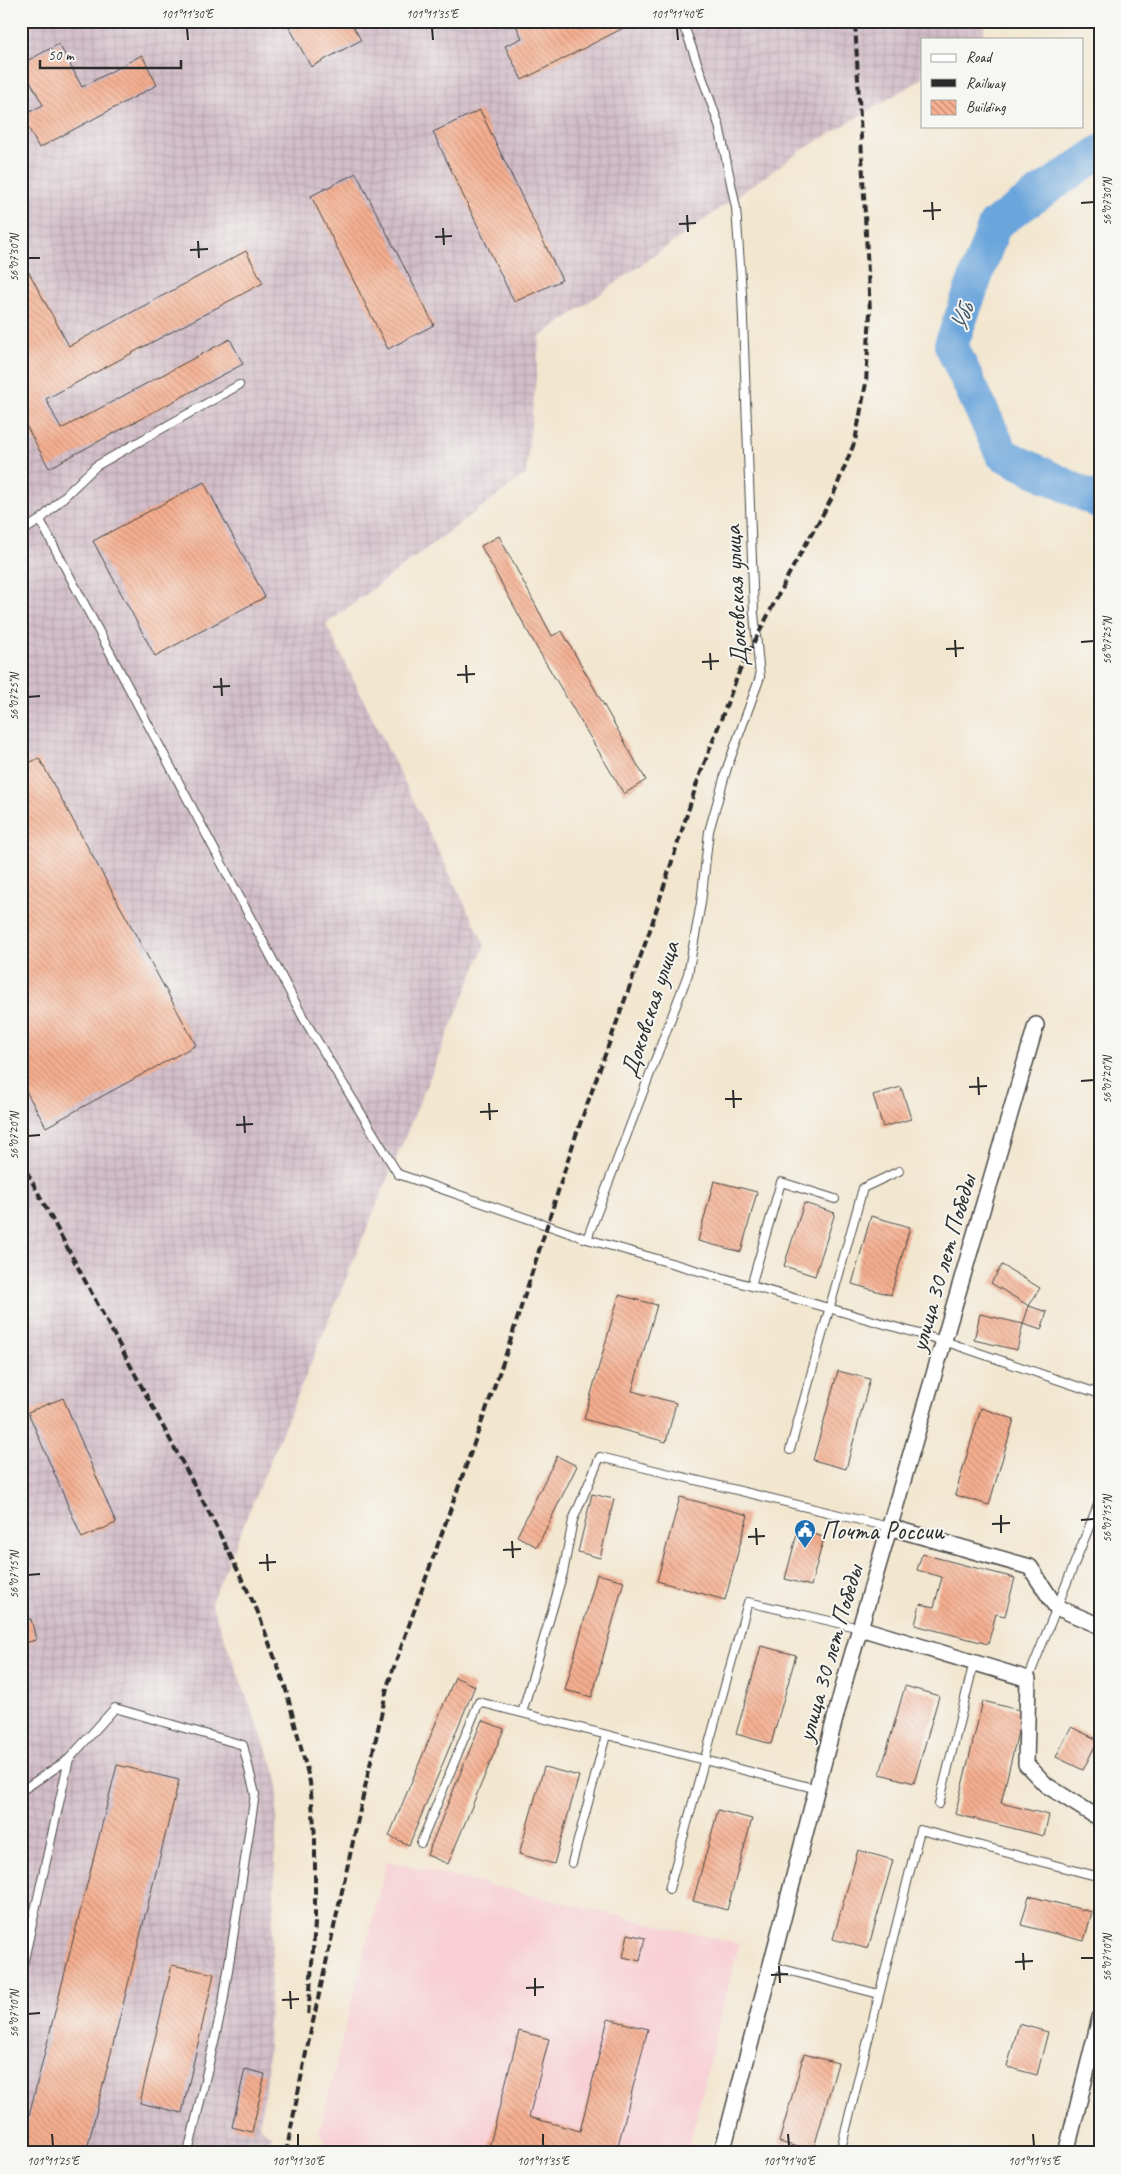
<svg xmlns="http://www.w3.org/2000/svg" width="1121" height="2174" viewBox="0 0 1121 2174" font-family="Caveat,sans-serif">
<defs>
<pattern id="industrial-grid" width="8" height="8" patternUnits="userSpaceOnUse" patternTransform="scale(1.25)"><rect width="8" height="8" fill="#d2bdc8"/><path d="M0 4h8M4 0v8" fill="none" stroke="#b4a3ac"/></pattern>
<pattern id="building-back-hatch" width="6" height="6" patternUnits="userSpaceOnUse" patternTransform="scale(1.25)"><rect width="6" height="6" fill="#f6af90"/><path d="M-1 5l2 2M0 0l6 6M5-1l2 2" fill="none" stroke="#c78f76"/></pattern>
</defs>
<rect width="100%" height="100%" fill="#f6f6f2"/>
<filter id="ink" filterUnits="userSpaceOnUse"><feTurbulence type="fractalNoise" baseFrequency=".02" numOctaves="2"/><feDisplacementMap in="SourceGraphic" scale="10" xChannelSelector="R" yChannelSelector="G"/><feConvolveMatrix kernelMatrix="1 2 1 2 8 2 1 2 1" color-interpolation-filters="sRGB"/></filter>
<filter id="wash" filterUnits="userSpaceOnUse"><feTurbulence type="fractalNoise" baseFrequency=".0096" numOctaves="4" result="noise"/><feDisplacementMap in="SourceGraphic" scale="20" xChannelSelector="R" yChannelSelector="G"/><feGaussianBlur stdDeviation="1.12" result="paint"/><feColorMatrix in="noise" values="0 0 0 0 0 0 0 0 0 0 0 0 0 0 0 0 0 1.4 0 .05"/><feComposite in="paint" operator="in"/></filter>
<g filter="url(#wash)">
<rect width="100%" height="100%" fill="#f2e6cf"/>
<path fill="#f7cfd4" d="M387,1861L739,1944L687,2153H332L319,2133Z"/>
<path fill="url(#industrial-grid)" d="M21,21H984V39H922V79L799,152L540,337L526,474L326,624L485,945L211,1603L278,1779L267,2080L259,2126L271,2135L267,2153H21Z"/>
<g fill="none" stroke-linecap="round" stroke-linejoin="round">
<path stroke="#6aa5db" stroke-width="34" d="M1100,152L995,224L951,345L1002,454L1100,502"/>
</g>
<g id="blocks">
<path fill="url(#building-back-hatch)" d="M286,21H350L361,40L311,67Z
M514,21H637L522,80L505,46L522,38Z
M59,44L82,87L142,55L157,85L39,148L22,116L43,105L21,64Z
M480,110L562,280L514,302L433,132Z
M356,173L434,325L388,349L311,196Z
M246,251L263,283L46,399L61,429L230,339L243,364L49,468L21,416V258L69,346Z
M204,482L265,597L155,656L93,541Z
M499,536L552,636L562,631L646,780L624,794L537,648L481,546Z
M39,758L196,1045L46,1127L21,1082V767Z
M901,1087L911,1119L883,1127L873,1095Z
M714,1181L757,1192L741,1252L698,1241Z
M804,1203L835,1213L815,1276L784,1266Z
M871,1216L910,1227L891,1295L852,1284Z
M1002,1265L1040,1288L1029,1306L991,1283Z
M619,1295L657,1305L632,1391L676,1403L666,1442L584,1419Z
M1029,1306L1047,1312L1041,1330L1023,1324Z
M980,1314L1023,1324L1017,1350L974,1340Z
M838,1371L870,1379L846,1469L813,1460Z
M63,1398L116,1523L82,1538L28,1412Z
M981,1408L1014,1419L989,1505L955,1495Z
M557,1456L577,1466L537,1547L517,1536Z
M592,1494L614,1499L600,1558L578,1552Z
M680,1497L748,1515L725,1600L657,1581Z
M798,1530L824,1537L811,1586L785,1579Z
M922,1554L1015,1578L1005,1616L996,1614L988,1644L915,1625L920,1604L934,1607L942,1577L917,1570Z
M597,1574L624,1581L592,1697L565,1690Z
M31,1619L36,1640L21,1644V1621Z
M761,1646L796,1655L771,1744L736,1734Z
M455,1677L475,1686L409,1845L389,1836Z
M905,1686L939,1696L914,1783L880,1774Z
M983,1701L1023,1711L1001,1803L1049,1815L1044,1836L955,1814Z
M482,1720L504,1729L448,1864L427,1855Z
M1071,1727L1098,1740L1083,1770L1056,1757Z
M117,1765L179,1780L86,2153H44L21,2147Z
M544,1767L579,1776L554,1864L519,1854Z
M718,1810L752,1819L727,1910L693,1901Z
M858,1850L893,1860L868,1949L833,1939Z
M1029,1896L1092,1912L1084,1941L1021,1925Z
M628,1934L645,1938L640,1961L623,1957Z
M172,1965L214,1974L182,2113L140,2103Z
M608,2019L648,2029L616,2153H549L520,2145L518,2153H509L489,2148L519,2031L549,2039L529,2117L580,2131Z
M1019,2024L1048,2032L1037,2075L1007,2067Z
M804,2054L838,2063L813,2151L779,2142Z
M245,2069L265,2074L252,2132L232,2127Z"/>
</g>
</g>
<g filter="url(#ink)">
<use href="#blocks" fill-opacity="0" stroke="#494744" stroke-width="1"/>
<g fill="none" stroke-linecap="round" stroke-linejoin="round">
<g stroke="#494744" stroke-width="10">
<path id="service" d="M40,520L304,1019L398,1174L587,1239L944,1341L1100,1394
M21,532L40,520L96,466L239,385
M587,1239L688,974L701,903L709,831L727,768L760,677L754,613L742,293L736,208L719,125L687,34L680,21
M751,1286L781,1182L835,1199
M790,1450L863,1188L899,1171
M1028,1679L1100,1500
M522,1713L563,1573L573,1520L600,1457L889,1527
M21,1791L69,1759L115,1708L243,1745L255,1794L223,2003L188,2153
M939,1804L974,1662
M421,1843L479,1702L817,1789
M572,1863L606,1735
M669,1889L748,1602L860,1628
M771,1966L879,1994
M21,1973L69,1759
M840,2153L920,1830L1100,1877"/>
</g>
<g stroke="#494744" stroke-width="18">
<path id="minor" d="M889,1527L1030,1567L1056,1607L1100,1626
M860,1628L1028,1679L1026,1764L1046,1785L1100,1819
M722,2153L846,1676L1036,1025
M1066,2153L1100,2018"/>
</g>
<use href="#service" stroke="#fff" stroke-width="8"/>
<use href="#minor" stroke="#fff" stroke-width="15"/>
<path stroke="#2b2b2b" stroke-width="4" stroke-dasharray="8 4" stroke-linecap="butt" d="M21,1161L213,1520L257,1610L285,1686L310,1782L315,1836V1923L308,2017
M286,2153L306,2053L388,1684L506,1354L576,1135L649,933L698,780L739,672L789,574L832,498L855,441L866,383L870,312L855,21"/>
</g>
</g>
<path fill="none" stroke="#2b2b2b" stroke-width="2" d="M187,28L188,40M432,28L433,40M677,28L678,40M932,202L933,220M1081,203L1094,202M923,211L941,210M687,215L688,232M679,224L696,223M443,228L444,245M435,237L452,236M198,241L199,258M190,250L208,249M28,258H40M955,640L956,657M1081,642L1094,641M946,649L964,648M710,653L711,670M702,662L719,661M466,665L467,683M457,675L475,674M221,678L222,696M213,687L230,686M28,697L40,696M978,1077L979,1095M1081,1081L1094,1080M969,1087L987,1086M733,1090L734,1108M725,1099H742M489,1103L490,1120M480,1112L498,1111M244,1116L245,1133M236,1125L253,1124M28,1136L40,1135M1001,1515V1533M1081,1520L1094,1519M992,1524L1010,1523M756,1528L757,1545M748,1537L765,1536M512,1541L513,1558M503,1550L521,1549M267,1554L268,1571M259,1563L276,1562M28,1575L40,1574M1023,1953L1024,1970M1081,1958H1094M1015,1962L1033,1961M779,1966L780,1983M771,1975L788,1974M535,1978V1996M526,1988L544,1987M290,1991L291,2009M282,2000L299,1999M28,2014L40,2013M52,2134L53,2146M298,2134V2146M543,2134V2146M788,2134L789,2146M1033,2134L1034,2146"/>
<defs>
<g id="civic-pin" transform="scale(1.125)"><path d="M0 17L-7.5 6A9.5 9.5 0 1 1 7.5 6Z" fill="#1f6fb2" stroke="#f6f6f2"/><path d="M-.6-6.5H3V-4.5H.6V-3L4-1V1h2V6H-6V1h2V-1L-.6-3ZM-1.2 2.5V6h2.4V2.5Z" fill="#fff"/></g>
</defs>
<g fill-rule="evenodd">
<use href="#civic-pin" x="805" y="1530"/>
</g>
<g text-anchor="middle" stroke-width="4" stroke-linejoin="round" paint-order="stroke">
<g font-size="25" fill="#2b2b2b" stroke="#f6f6f2">
<text transform="translate(735 596) rotate(-93)" y="9">Доковская улица</text>
<text transform="translate(649 1009) rotate(-72)" y="9">Доковская улица</text>
<text transform="translate(942 1263) rotate(-74)" y="9">улица 30 лет Победы</text>
<text transform="translate(829 1653) rotate(-74)" y="9">улица 30 лет Победы</text>
</g>
<g font-size="25" fill="#2b2b2b" stroke="#f6f6f2" text-anchor="start">
<text x="821" y="1539">Почта России</text>
</g>
<g font-size="26" font-style="italic" fill="#415669" stroke="#f6f6f2">
<text transform="translate(961 318) rotate(-70)" y="9">Убь</text>
</g>
</g>
<rect width="1121" height="2174" fill="none" stroke="#f6f6f2" stroke-width="55"/>
<rect x="921" y="38" width="162" height="90" fill="#f6f6f2" stroke="#a5a5a2"/>
<rect x="931" y="54" width="25" height="8" fill="#ffffff" stroke="#a5a5a2"/>
<text x="966" y="62" font-size="15" fill="#2b2b2b">Road</text>
<rect x="931" y="79" width="25" height="8" fill="#2b2b2b" stroke="#a5a5a2"/>
<text x="966" y="88" font-size="15" fill="#2b2b2b">Railway</text>
<rect x="931" y="100" width="25" height="15" fill="url(#building-back-hatch)" stroke="#a5a5a2"/>
<text x="966" y="112" font-size="15" fill="#2b2b2b">Building</text>
<path d="M40 60v8h141v-8" fill="none" stroke="#2b2b2b" stroke-width="2.5"/>
<text x="48" y="60" font-size="15" fill="#2b2b2b" stroke="#f6f6f2" stroke-width="4" paint-order="stroke">50 m</text>
<rect x="28" y="28" width="1066" height="2118" fill="none" stroke="#2b2b2b" stroke-width="2"/>
<g font-size="12" text-anchor="middle" fill="#2b2b2b">
<text x="187" y="18">101°11'30"E</text>
<text x="432" y="18">101°11'35"E</text>
<text x="677" y="18">101°11'40"E</text>
<text transform="translate(1107 202) rotate(-90)" y="4">56°07'30"N</text>
<text transform="translate(14 258) rotate(-90)" y="4">56°07'30"N</text>
<text transform="translate(1107 641) rotate(-90)" y="4">56°07'25"N</text>
<text transform="translate(14 697) rotate(-90)" y="4">56°07'25"N</text>
<text transform="translate(1107 1080) rotate(-90)" y="4">56°07'20"N</text>
<text transform="translate(14 1136) rotate(-90)" y="4">56°07'20"N</text>
<text transform="translate(1107 1519) rotate(-90)" y="4">56°07'15"N</text>
<text transform="translate(14 1575) rotate(-90)" y="4">56°07'15"N</text>
<text transform="translate(1107 1958) rotate(-90)" y="4">56°07'10"N</text>
<text transform="translate(14 2014) rotate(-90)" y="4">56°07'10"N</text>
<text x="53" y="2165">101°11'25"E</text>
<text x="298" y="2165">101°11'30"E</text>
<text x="543" y="2165">101°11'35"E</text>
<text x="789" y="2165">101°11'40"E</text>
<text x="1034" y="2165">101°11'45"E</text>
</g>
</svg>
